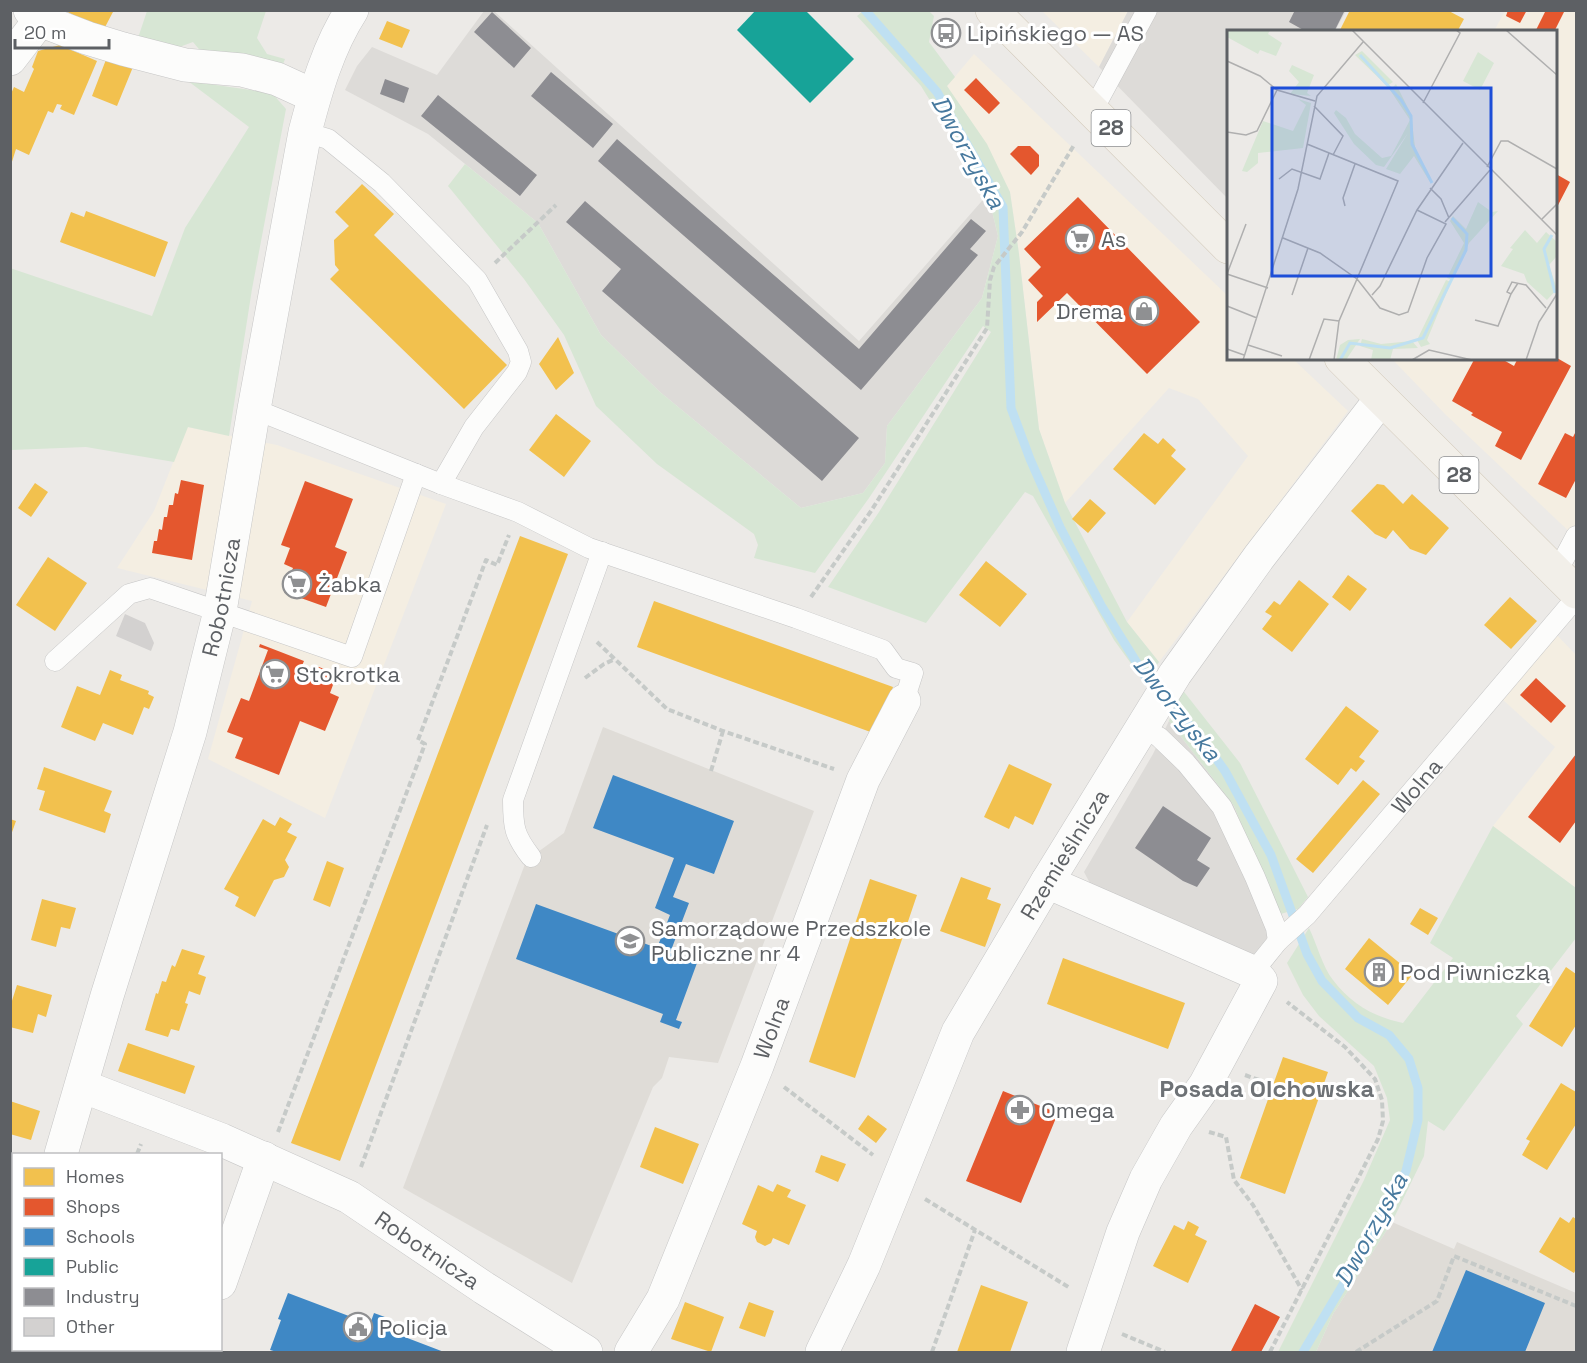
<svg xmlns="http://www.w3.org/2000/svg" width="1587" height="1363" viewBox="0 0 1587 1363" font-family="'Space Grotesk',sans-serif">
<rect width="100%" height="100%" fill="#eceae7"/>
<path fill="#f4eee2" d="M1042,11H1128L1099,67Z
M1505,11H1576V538L1445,414L1392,359L1556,358V32L1494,31Z
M974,54L1228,296V358L1293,359L1348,411L1159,662L1127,622L1248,456L1198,399L1169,388L1065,503L1039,429L1019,254L1010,192L947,86Z
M187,427L277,445L446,504L325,818L208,759L252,601L117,568L154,511Z
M1554,632L1576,655V888L1493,826L1555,747L1502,699Z"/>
<path fill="#dddbd8" d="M484,11H494L859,341L988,194L998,236L982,298L887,426L885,463L863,493L801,508L660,392L601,335L538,223L428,134L345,90L357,66L372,47L437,75Z
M1128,11H1346L1335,31L1228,32V199L1099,67Z
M1169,721L1234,806L1277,915L1260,954L1242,959L1092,887L1084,872L1153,754Z"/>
<path fill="#dfdcd7" d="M603,727L814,811L718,1063L669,1057L662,1078L653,1087L572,1283L403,1188L525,864L531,857L564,833Z
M1392,1222L1454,1249L1457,1242L1576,1293V1352H1316L1333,1314Z"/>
<path fill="#d7e6d4" d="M147,11H266L257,38L267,54L285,59L283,64L203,54L193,42L174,49L136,44Z
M863,11H929L934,16L929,42L955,77L947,86L987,144L1010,192L1019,254L1039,429L1065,503L1127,622L1159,662L1145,683L1114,640L1033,496L1025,492L926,623L828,587L879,512L991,332L983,326L869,498L815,573L754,558L758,545L754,534L657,464L596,406L564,335L524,279L448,186L465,164L538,223L601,335L660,392L801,508L863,493L885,463L887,426L982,298L998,236L988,194L921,86L857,16Z
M188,81L272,93L286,109L252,289L229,436L188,427L174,462L86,447L11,450L10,268L152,316L185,228L249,127Z
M1181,688L1240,763L1308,897L1298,909L1277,915L1234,806L1169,721Z
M1493,826L1576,888V938L1516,1016L1523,1024L1444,1131L1428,1121L1424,1156L1392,1222L1333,1314L1316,1352H1278L1364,1180L1390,1120L1387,1098L1374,1066L1319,1016L1303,995L1287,963L1309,928C1317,944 1322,966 1333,980C1351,1004 1374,1017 1403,1023L1453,958L1430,943Z"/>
<path fill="#f2c14e" d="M64,10H114L103,31Z
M1350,10H1447L1464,19L1457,32H1339Z
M387,21L410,30L402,48L379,39Z
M60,45L97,61L74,115L60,109L62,105L57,104L53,113L48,111L29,155L16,149L10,168V96L14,87L24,92L34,69L32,67L38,51Z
M107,57L133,67L117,106L92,96Z
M362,184L394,214L374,235L507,365L464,409L330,279L339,270L335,265L334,240L349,226L335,212Z
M86,211L168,242L155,277L60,242L71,212L84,217Z
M558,337L574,373L556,390L539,364Z
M556,414L591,441L564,477L529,450Z
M1144,433L1158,444L1163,438L1176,450L1171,456L1186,469L1155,505L1113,469Z
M35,483L48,492L31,517L18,508Z
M1377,484L1384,485L1403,504L1412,494L1449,528L1426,555L1410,549L1393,530L1386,539L1375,534L1351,511Z
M1090,499L1106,513L1088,533L1072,519Z
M520,536L568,554L340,1161L291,1143Z
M48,557L87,583L55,631L16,605Z
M986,561L1027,594L1000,627L959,595Z
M1348,575L1367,589L1350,611L1332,597Z
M1299,580L1329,604L1292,652L1262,629L1272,616L1265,612L1274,601L1280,605Z
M1510,597L1537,621L1511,649L1484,625Z
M654,601L893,687L876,734L637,647Z
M110,670L122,675L120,680L149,691L148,694L154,697L149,709L144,707L133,735L103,723L95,741L61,727L77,686L100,695Z
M1346,706L1379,731L1359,757L1365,761L1356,772L1351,768L1338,785L1305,759Z
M1009,764L1052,784L1033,825L1015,816L1009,829L984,817Z
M44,767L112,791L104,811L111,814L105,833L39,810L45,791L37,789Z
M1363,780L1380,794L1313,873L1296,859Z
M280,817L292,824L287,832L297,837L285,860L289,867L284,877L274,880L255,917L235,906L239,897L224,889L263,819L275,826Z
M10,819L16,821L11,835H10Z
M327,861L344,868L330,907L313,900Z
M961,877L991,888L987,899L1001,904L985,947L940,931Z
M870,879L917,895L855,1078L809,1062Z
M42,899L76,908L70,929L61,927L56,947L31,940Z
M1420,908L1438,918L1428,935L1410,924Z
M1369,938L1413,974L1388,1005L1345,969Z
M182,949L205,956L198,974L206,977L200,995L189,991L185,1003L188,1004L179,1031L171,1029L168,1037L145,1030L156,993L158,994L162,981L166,982L172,965L175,967Z
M1063,958L1185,1003L1168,1049L1047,1004Z
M1566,967L1576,974V1025L1562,1047L1529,1026Z
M17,985L52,995L46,1017L38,1014L33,1033L10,1027V1007Z
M128,1043L195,1066L185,1094L118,1071Z
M1283,1057L1328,1072L1285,1194L1240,1178Z
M1561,1083L1576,1092V1124L1547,1170L1522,1155L1530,1141L1526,1139Z
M10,1101L40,1111L31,1140L10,1134Z
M868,1115L887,1129L876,1143L858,1129Z
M655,1127L699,1144L683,1184L640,1167Z
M821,1155L846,1164L838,1182L815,1172Z
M777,1184L791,1190L787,1197L806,1205L789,1245L773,1238L771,1243L765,1246L757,1242L755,1237L757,1231L742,1224L758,1185L773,1192Z
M1560,1217L1569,1223L1573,1217L1576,1219V1269L1574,1273L1539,1252Z
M1188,1221L1199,1227L1195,1235L1207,1241L1188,1283L1153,1266L1174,1225L1184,1230Z
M981,1285L1028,1302L1010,1352H957Z
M685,1302L724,1317L711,1352L671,1339Z
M749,1302L774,1311L765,1337L739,1328Z
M85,1350H140L138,1352H84Z"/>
<path fill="#e4572e" d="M1508,10H1527L1520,23L1506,16Z
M1546,10H1565L1554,32H1535Z
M976,78L1000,103L989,114L964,90Z
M1018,146H1030L1039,155V166L1031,175L1010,154Z
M1556,174L1570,182L1556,209Z
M1078,197L1200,322L1147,374L1067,293L1037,322V302L1043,296L1028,280L1041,267L1024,249Z
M1475,358H1500L1514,366L1518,358H1557L1571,366L1521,460L1495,446L1502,432L1471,415L1473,413L1452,401Z
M1576,431V479L1566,498L1538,484L1565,433L1573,437Z
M181,480L204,485L192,560L152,553L154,541H157L159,529L162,530L164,517H167L169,505H173L175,493L178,494Z
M305,481L353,499L335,547L347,552L326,607L284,592L293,568L284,564L290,548L281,545Z
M260,644L304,661L301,668L316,674L319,667L337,674L330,693L339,697L325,731L300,721L279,775L235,758L243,738L227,732L241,698L249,701L268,650L259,647Z
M1536,678L1566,706L1551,723L1520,695Z
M1576,754V821L1560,843L1528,817Z
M1003,1091L1058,1113L1021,1203L966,1181Z
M1255,1304L1280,1317L1261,1352H1234L1231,1351Z"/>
<path fill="#3f88c5" d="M613,775L734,821L714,874L686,864L673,897L689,903L670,953L697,963L676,1020L682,1022L679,1029L660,1022L663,1014L516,959L536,904L657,948L670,915L655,908L674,858L593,828Z
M1466,1270L1545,1303L1525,1352H1432Z
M288,1293L370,1324L374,1313L393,1320L389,1331L444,1352H277L270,1350L281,1320L278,1319Z"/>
<path fill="#17a398" d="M756,10H805L854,59L810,103L737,30Z"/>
<path fill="#8d8d92" d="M1295,10H1345L1334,32H1307L1289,22Z
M492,12L531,48L514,68L474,32Z
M551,72L613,124L593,148L531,96Z
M385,79L409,88L404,103L380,94Z
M438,95L537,175L520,196L421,116Z
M617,139L859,349L971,219L986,231L970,249L978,255L861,390L598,161Z
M585,201L859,438L822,481L602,291L621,269L566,222Z
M1163,806L1211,838L1197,860L1210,868L1197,887L1183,881L1135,848Z"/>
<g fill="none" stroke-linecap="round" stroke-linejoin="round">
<path stroke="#bfe0f2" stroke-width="9" d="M865,10L937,92L1003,207L1011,408L1030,459L1060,527L1102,607L1145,676L1157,690
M1167,700L1202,739L1225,771L1271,855L1307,954L1322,981L1358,1018L1389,1035L1409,1059L1418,1088V1120L1406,1171L1376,1229L1303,1352"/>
</g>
<path fill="#d3d1d0" d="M125,614L145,623L154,643L151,651L116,636Z"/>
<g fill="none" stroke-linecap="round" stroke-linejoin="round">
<g stroke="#c6c6c6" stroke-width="21">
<g id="lane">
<path d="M1093,110L1147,10"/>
<path d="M305,132L328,139L382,183L438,240L477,280L518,351L521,362L517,372L474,427L441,484"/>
<path d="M254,409L441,484L518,512L589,548L796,618L883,650L896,668L913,673L904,701"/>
<path d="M1557,572L1576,536"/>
<path d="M55,661L129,594L150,588L352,657L416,474"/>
<path d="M1142,728L1159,737L1186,763L1222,807L1255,877L1276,928L1278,941"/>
<path d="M531,857C514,835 513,827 513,800L602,552"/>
<path id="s1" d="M1253,972L1278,941L1307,915L1576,598"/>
</g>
</g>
<g stroke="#c6c6c6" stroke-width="34">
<g id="street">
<path d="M30,10L40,20L87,38L123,49L185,65L242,70L277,79L314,96"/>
<path d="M10,59L40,20"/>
<path d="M1047,882L1253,972L1261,981L1205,1085L1176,1126L1146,1179L1123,1232L1083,1352"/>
<path id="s2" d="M82,1086L222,1140L349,1197L484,1288L586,1352"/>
<path id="s3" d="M61,1154L107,996L190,732L220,611L254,409L305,132C316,90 328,47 352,10"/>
<path d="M220,1283L264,1158"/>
<path d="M10,1324L14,1314"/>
<path d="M196,1352L198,1350"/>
<path id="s4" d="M631,1352L663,1299L757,1066L863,780L904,701"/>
<path id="s5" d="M822,1352L864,1265L958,1032L1047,882L1175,674L1259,557L1381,399"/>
</g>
</g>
<g stroke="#d1c8b8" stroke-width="34">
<path id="primary" d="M992,10L1228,247
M1341,358L1576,592"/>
</g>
<path stroke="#c6cac8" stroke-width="4" stroke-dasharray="6 3" stroke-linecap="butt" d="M495,263L556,205
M811,597L871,511L987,328L990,280L994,267L1022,232L1074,145
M597,642L667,709L723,731L834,769
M585,678L604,664L615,659
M711,771L723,731
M1245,1075L1259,1080
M784,1087L873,1155
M278,1132L425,744L418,740L486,560L497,565L509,535
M1209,1132L1226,1137L1234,1180L1253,1205L1302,1290
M137,1154L141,1144
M361,1167L487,825
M925,1199L1070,1288
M1122,1334L1165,1352
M65,1352L66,1350
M932,1352L975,1230
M1270,1352L1378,1139L1383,1121L1382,1100L1375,1079L1345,1047L1287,1002
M1356,1352L1437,1301L1454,1256L1576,1306"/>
<use href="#lane" stroke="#fcfcfb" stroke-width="20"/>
<use href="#street" stroke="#fcfcfb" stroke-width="33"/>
<use href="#primary" stroke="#f2efe9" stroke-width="33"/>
</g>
<defs>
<g id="bus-ring" transform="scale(1.5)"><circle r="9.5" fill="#fff" stroke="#8f9092" stroke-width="1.5"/><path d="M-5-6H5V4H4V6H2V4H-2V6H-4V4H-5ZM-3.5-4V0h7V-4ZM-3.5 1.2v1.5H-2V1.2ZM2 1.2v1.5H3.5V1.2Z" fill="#8f9092"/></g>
<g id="supermarket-ring" transform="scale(1.5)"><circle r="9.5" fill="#fff" stroke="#8f9092" stroke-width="1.5"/><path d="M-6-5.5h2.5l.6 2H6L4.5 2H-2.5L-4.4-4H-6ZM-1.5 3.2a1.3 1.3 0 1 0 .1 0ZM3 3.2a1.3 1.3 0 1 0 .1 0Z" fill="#8f9092"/></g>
<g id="shop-ring" transform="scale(1.5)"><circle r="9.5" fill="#fff" stroke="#8f9092" stroke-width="1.5"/><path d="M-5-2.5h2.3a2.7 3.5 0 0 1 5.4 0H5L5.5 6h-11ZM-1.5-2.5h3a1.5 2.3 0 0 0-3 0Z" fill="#8f9092"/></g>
<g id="school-ring" transform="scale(1.5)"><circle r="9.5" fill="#fff" stroke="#8f9092" stroke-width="1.5"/><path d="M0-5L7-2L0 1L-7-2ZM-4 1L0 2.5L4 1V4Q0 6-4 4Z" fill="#8f9092"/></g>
<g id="building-ring" transform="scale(1.5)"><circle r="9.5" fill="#fff" stroke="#8f9092" stroke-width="1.5"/><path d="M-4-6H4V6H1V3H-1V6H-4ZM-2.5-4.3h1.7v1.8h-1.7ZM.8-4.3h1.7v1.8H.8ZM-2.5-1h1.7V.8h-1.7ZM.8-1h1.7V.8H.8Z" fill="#8f9092"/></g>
<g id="pharmacy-ring" transform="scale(1.5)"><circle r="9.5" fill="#fff" stroke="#8f9092" stroke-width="1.5"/><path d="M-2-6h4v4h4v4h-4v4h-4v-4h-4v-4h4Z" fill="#8f9092"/></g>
<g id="civic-ring" transform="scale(1.5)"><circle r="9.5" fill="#fff" stroke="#8f9092" stroke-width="1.5"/><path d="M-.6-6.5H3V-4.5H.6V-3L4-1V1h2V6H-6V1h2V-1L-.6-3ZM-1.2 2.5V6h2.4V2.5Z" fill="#8f9092"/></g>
</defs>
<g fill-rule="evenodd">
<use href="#bus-ring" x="946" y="33"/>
<use href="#supermarket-ring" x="1080" y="239"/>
<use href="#shop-ring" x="1144" y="311"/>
<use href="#supermarket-ring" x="297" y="584"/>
<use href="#supermarket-ring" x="275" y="674"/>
<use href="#school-ring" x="630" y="941"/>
<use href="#building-ring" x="1379" y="972"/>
<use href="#pharmacy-ring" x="1020" y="1110"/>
<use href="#civic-ring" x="358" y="1327"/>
</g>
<g text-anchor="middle" stroke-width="6" stroke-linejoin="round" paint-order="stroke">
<g fill="#fff" stroke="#8e9092" stroke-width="1.5">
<rect x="1091.5" y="110" width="39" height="36" rx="4.5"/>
<rect x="1439.5" y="457" width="39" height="36" rx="4.5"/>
</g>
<g font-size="21" font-weight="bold" fill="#5d6064">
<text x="1111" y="135">28</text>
<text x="1459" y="482">28</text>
</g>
<g font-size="22" fill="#5d6064" stroke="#fff" text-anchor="start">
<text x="967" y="41">Lipińskiego — AS</text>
<text x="1101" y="247">As</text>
<text x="1123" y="319" text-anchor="end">Drema</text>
<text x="318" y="592">Żabka</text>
<text x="296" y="682">Stokrotka</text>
<text x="651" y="936">Samorządowe Przedszkole<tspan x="651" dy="25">Publiczne nr 4</tspan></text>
<text x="1400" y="980">Pod Piwniczką</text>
<text x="1041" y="1118">Omega</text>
<text x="379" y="1335">Policja</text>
</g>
<g font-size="22" fill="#5d6064" stroke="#fff">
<text dy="8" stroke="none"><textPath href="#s3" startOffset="580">Robotnicza</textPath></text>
<text dy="8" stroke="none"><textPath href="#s1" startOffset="248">Wolna</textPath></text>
<text dy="8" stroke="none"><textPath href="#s5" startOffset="555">Rzemieślnicza</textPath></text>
<text dy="8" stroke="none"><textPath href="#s4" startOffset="354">Wolna</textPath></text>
<text dy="8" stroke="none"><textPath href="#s2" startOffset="384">Robotnicza</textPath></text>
</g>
<g font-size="24" font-style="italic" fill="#47799e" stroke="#fff">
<text transform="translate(968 152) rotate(61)" y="8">Dworzyska</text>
<text transform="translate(1177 709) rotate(52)" y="8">Dworzyska</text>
<text transform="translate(1371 1230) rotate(-61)" y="8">Dworzyska</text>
</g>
<g font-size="24" font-weight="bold" fill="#6e7276" stroke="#fff">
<text x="1267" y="1097">Posada Olchowska</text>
</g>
</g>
<g transform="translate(1227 30)">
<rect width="330" height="330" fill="#eceae7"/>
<path d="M0,0H43L41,4L55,13L49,26L33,20L31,24L0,7ZM135,21L166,52L160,56L128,25ZM251,22L267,33L253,60L236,51ZM65,35L87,45L80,63L84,66L63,64L72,52L62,41ZM169,54L184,84L188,117L203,152L187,126L173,144L159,139L181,103L157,137L149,135L127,114L107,83L109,80L119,88L128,104L155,128L164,126L183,90L163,60ZM71,69L84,73L76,118L31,123V133L20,142L15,141L36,91L66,101L79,75ZM251,172L265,182L271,181L242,213L225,250L220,248L237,213L223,191L226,186L239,199ZM298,200L310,213L319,202L330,212V226L322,235L330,259L320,270L300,252L297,244L274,236L286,219L283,218ZM219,250L224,252L200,310L203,314L194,317L190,310ZM133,309L119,330H109L113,315L121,310ZM135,309L154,314L185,311L191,318L166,319L163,330H144L146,320L133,316Z" fill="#d7e6d4"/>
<path fill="none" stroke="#bfe0f2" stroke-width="3" d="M133,25L174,70L184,86L185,114L205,153M325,205L317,219L328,263M113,330L123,313L163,318L196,308L239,220L240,204L225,188"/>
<path fill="none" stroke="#afafaf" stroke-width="1.5" d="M125,0L330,205M279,0L330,45M0,31L33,46L50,60L88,71M196,73L233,3L229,0M87,76L116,106L106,125M0,102L19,105L30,101L50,60M80,114L171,151L130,249L153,278L172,285L181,282L200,228L219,194L190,180M260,137L274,111H281L330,139M52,149L65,139L93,149L102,123M203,158L214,169L222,188M118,176L116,168L128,134M315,189L330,174M218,192L263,140M56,208L93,223L130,249L112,291L107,330M0,244L19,194M0,244L41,258M291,253L284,264L280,262L285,252L299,255L319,278M65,265L81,218M145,265L153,256L190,180L236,113M0,276L30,288M248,290L271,296L284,264M21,315L55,326M0,319L17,325M16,330L71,159L90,66L136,12M82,330L97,289L112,291M185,330L202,320L245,330M299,330L312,292L330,264"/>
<path fill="#1d4ed8" fill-opacity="0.15" stroke="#1d4ed8" stroke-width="3" d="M45,58H264V246H45Z"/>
<rect width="330" height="330" fill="none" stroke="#5d6064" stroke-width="3"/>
</g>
<rect width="1587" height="1363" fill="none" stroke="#5d6064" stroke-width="24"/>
<rect x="12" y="1153" width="210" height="198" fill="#ffffff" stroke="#bebfc1" stroke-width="1.5"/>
<rect x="24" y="1168" width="30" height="18" fill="#f2c14e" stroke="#bebfc1" stroke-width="1.5"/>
<text x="66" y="1183" font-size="18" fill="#5d6064">Homes</text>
<rect x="24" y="1198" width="30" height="18" fill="#e4572e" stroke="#bebfc1" stroke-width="1.5"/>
<text x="66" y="1213" font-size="18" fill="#5d6064">Shops</text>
<rect x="24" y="1228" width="30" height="18" fill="#3f88c5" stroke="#bebfc1" stroke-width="1.5"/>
<text x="66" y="1243" font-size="18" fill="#5d6064">Schools</text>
<rect x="24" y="1258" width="30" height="18" fill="#17a398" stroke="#bebfc1" stroke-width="1.5"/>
<text x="66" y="1273" font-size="18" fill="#5d6064">Public</text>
<rect x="24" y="1288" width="30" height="18" fill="#8d8d92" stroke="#bebfc1" stroke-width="1.5"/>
<text x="66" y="1303" font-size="18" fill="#5d6064">Industry</text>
<rect x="24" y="1318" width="30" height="18" fill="#d3d1d0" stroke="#bebfc1" stroke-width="1.5"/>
<text x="66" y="1333" font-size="18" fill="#5d6064">Other</text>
<path d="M15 39v9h94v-9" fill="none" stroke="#5d6064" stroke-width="3"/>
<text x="24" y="39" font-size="18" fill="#5d6064" stroke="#ffffff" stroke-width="4.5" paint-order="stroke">20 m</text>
</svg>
